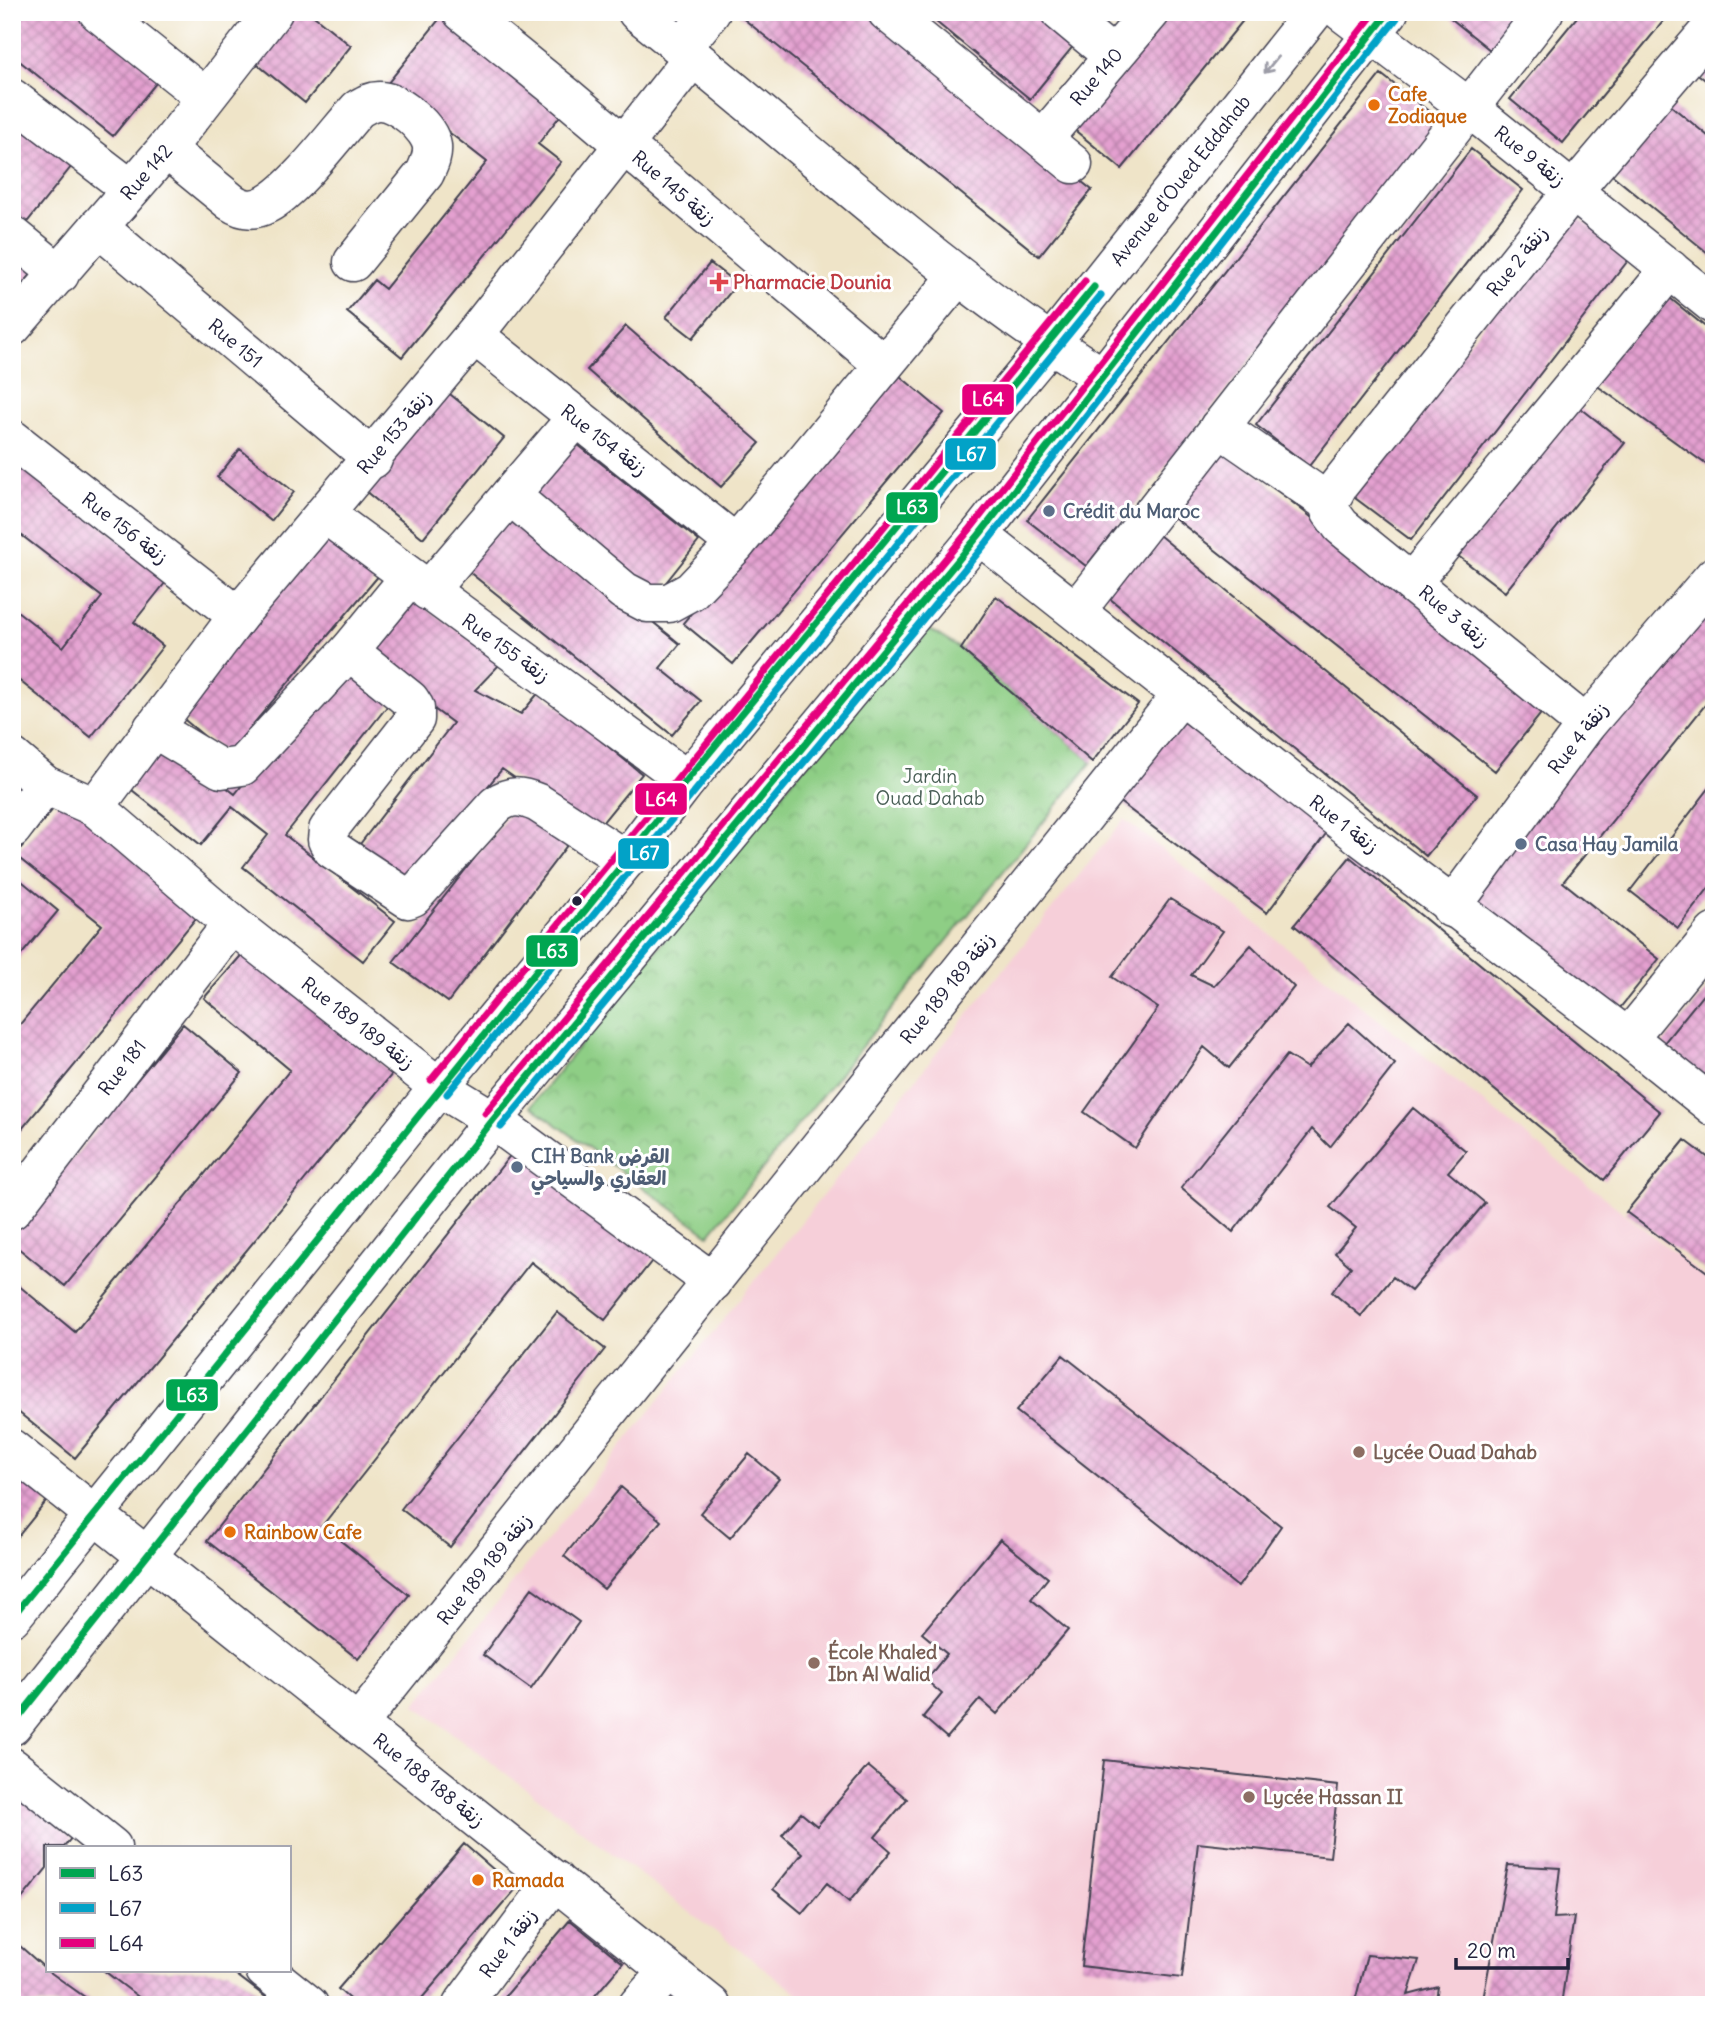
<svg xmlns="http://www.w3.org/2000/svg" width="1726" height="2017" viewBox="0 0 1726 2017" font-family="Delius,'Playpen Sans Arabic',sans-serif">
<defs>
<pattern id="park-crowns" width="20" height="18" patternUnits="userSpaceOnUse" patternTransform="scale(1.75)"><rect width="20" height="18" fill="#8ece85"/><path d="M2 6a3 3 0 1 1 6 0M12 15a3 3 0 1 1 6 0" fill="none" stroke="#7ab174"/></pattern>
<pattern id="building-cross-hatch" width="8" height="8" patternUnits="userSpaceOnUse" patternTransform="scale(1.75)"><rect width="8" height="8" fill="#e4a0d0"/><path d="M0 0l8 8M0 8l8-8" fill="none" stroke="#b882aa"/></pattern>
</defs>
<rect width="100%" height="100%" fill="#fff"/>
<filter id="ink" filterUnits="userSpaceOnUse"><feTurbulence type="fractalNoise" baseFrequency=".0143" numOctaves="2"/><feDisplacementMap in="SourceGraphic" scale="14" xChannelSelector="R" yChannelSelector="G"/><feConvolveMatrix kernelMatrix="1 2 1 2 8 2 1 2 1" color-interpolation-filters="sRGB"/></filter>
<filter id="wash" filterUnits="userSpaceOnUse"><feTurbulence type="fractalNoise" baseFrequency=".00686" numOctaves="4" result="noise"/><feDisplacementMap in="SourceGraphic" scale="28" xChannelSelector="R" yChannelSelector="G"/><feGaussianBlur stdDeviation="1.57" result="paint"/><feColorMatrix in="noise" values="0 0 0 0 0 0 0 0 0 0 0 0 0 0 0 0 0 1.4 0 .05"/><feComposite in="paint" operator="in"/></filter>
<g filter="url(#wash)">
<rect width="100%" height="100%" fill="#efe4c8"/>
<path fill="#f6cfd9" d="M1124,819L1714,1284V2005H813L415,1705Z"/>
<path fill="url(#park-crowns)" stroke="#587860" stroke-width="2" d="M919,623L961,649L1092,762L709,1235L531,1106Z"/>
<g id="blocks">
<path fill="url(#building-cross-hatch)" d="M12,12H79L161,77L113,136L12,55Z
M125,12H148L139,23Z
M283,12H309L351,46L305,103L247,56Z
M445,12L570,103L538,144L561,162L402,357L347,312L374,280L385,289L487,162L387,84Z
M735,12H870L1092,190L1039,256Z
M924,12H1036L1075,44L1030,99Z
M1165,12H1250L1122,169L1071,127Z
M1443,12H1521L1490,50Z
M1581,12H1671L1563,143L1510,99Z
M1714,46V87L1694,71Z
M1381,74L1441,121L1086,566L1027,520Z
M1658,95L1714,141V258L1600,165Z
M12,105L79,157L24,226L12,217Z
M1471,149L1523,190L1309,466L1256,425Z
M1571,212L1630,258L1411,540L1351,495Z
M12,247L37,268L12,296Z
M710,263L737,284L693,338L666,317Z
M1660,290L1714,334V470L1592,382Z
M626,326L760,443L721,487L587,370Z
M894,371L944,413L733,664L683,623Z
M440,386L504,438L423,538L359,486Z
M1573,402L1625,443L1505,592L1453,552Z
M568,437L699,541L655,596L523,493Z
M1219,444L1548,705L1495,771L1166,511Z
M240,449L294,492L271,521L217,477Z
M12,455L169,578L134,622L163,646L91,737L12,675V607L63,647L102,597L12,528Z
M511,508L680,644L660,668L701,701L672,735L463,567Z
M333,523L386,567L227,755L174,711Z
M1154,531L1477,795L1426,856L1103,593Z
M1714,588V694L1563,882L1659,959L1615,1014L1467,896Z
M403,591L502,662L475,690L521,714L540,691L642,774L594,833L502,769L409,882L357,848L453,723L357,652Z
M996,596L1138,704L1092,762L961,649Z
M343,659L393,699L285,835L395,921L363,961L243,867L268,835L232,807L201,845L122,782L160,735L235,794Z
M1171,712L1328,831L1267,913L1109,794Z
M1714,782V881L1678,928L1630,891Z
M63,797L202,911L12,1141V1034L102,925L15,855Z
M517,804L574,836L448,1002L393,962Z
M1350,857L1660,1112L1604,1180L1294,925Z
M12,873L58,911L12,966Z
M1170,899L1223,931L1191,975L1214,986L1251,945L1294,987L1229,1068L1204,1047L1135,1148L1084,1112L1158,1008L1112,977Z
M245,951L393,1073L75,1458L12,1407V1280L75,1332L290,1070L204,998Z
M1714,981V1084L1663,1044Z
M1349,1023L1395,1064L1330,1147L1312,1129L1233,1232L1181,1188L1287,1055L1307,1068Z
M183,1024L242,1073L65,1286L12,1243V1232Z
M1413,1108L1466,1151L1448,1172L1485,1203L1411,1291L1393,1277L1361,1316L1332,1292L1351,1267L1335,1253L1356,1228L1330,1207Z
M1685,1140L1714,1162V1277L1626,1212Z
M516,1148L655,1257L605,1320L531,1262L322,1526L409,1595L358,1659L207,1541Z
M557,1312L605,1349L450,1547L401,1509Z
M1063,1355L1281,1526L1238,1587L1016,1411Z
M749,1454L779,1479L730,1538L700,1513Z
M12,1459L54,1492L12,1544Z
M621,1487L661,1521L604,1589L564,1556Z
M1000,1539L1048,1578L1031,1599L1068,1630L997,1714L980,1699L947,1738L923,1717L942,1694L926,1680L947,1654L922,1633Z
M532,1588L579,1622L531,1689L483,1655Z
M1104,1760L1338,1786L1330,1857L1198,1843L1182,1978L1081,1966Z
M868,1766L907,1799L875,1837L891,1851L849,1902L827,1883L802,1913L773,1889L803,1853L782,1835L801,1813L817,1826Z
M12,1790L72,1837L64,1847H47V1868L12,1911Z
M464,1844L516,1889L416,2005H356L338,1989Z
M1508,1865L1560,1868L1554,1918L1574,1917L1561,2005H1482Z
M570,1920L623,1963L587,2005H498Z
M12,1939L47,1970L96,2005H12Z
M1367,1955L1419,1960L1408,1995L1438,1987L1435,2005H1354Z
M103,1970H230L276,2005H149Z"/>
</g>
</g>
<g filter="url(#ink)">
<use href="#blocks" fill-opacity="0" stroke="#413f50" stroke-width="2"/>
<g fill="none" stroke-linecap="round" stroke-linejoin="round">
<g stroke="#413f50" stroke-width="41">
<g id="minor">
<path d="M98,12L205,97"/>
<path d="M462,12L566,96L884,365"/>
<path d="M637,12C793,134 935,272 1103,377"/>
<path d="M887,12L1073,164"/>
<path d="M1060,12L1113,56"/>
<path d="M1342,12L1468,107L1714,305"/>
<path d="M682,48L711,12"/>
<path d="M12,98L131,189"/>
<path id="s1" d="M1043,139L1151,12"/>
<path d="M166,149L231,202C243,210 254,211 267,204C295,189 335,135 358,109C365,105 371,101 379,101C398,101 429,127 432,146C433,157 429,164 425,173L353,262"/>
<path id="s2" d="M98,227L373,459"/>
<path d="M12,235L60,274"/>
<path id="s3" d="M12,327L166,149L273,12"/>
<path d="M474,335L736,544"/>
<path d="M1219,427L1329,503"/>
<path d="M12,439L238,616"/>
<path d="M510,495L624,591L647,603H669L691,591L736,544L958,276"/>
<path d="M1329,503L1338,486L1573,191L1714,25"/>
<path d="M1329,503L1330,511L1341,526L1586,725"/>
<path d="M325,514L687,780"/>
<path d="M979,535L1361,837L1628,1038L1714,1107"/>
<path d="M1412,582L1670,269"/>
<path d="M428,591L576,418"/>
<path d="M1077,610L1544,12"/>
<path d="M349,651L410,700L415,708V719L328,830L327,840L332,849L408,899L413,897L496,805C511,794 521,796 538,803L626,860"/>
<path d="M153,728L221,769L242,766L349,651L409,578"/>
<path d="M12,757L45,785L95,807L232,924L439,1087L493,1120L713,1282"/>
<path d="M95,807L238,616L474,335L693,57"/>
<path d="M12,829L45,785"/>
<path d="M1451,908L1586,725L1714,576"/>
<path d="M1628,1038L1714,933"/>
<path id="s4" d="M12,1210L232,924"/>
<path d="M12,1449L711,2005"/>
<path id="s5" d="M12,1617L439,1087L626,860L687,780L1050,344L1314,12"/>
<path d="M358,1724L1182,694"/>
<path d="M12,1726L493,1120L979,535L1389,12"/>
<path d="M12,1767L112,1847"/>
<path d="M265,1970L309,2005"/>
<path d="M462,2005L555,1880"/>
<path d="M638,2005L668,1971"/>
</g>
</g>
<use href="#minor" stroke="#fff" stroke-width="38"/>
<g stroke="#fff" stroke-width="12">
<path id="bus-1" d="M12,1617L626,860L687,780L1094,287
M12,1726L493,1120L979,535L1389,12"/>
</g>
<g stroke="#fff" stroke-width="12">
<path id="bus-2" d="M447,1094L1101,295
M501,1127L987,542L1397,18"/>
</g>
<g stroke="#fff" stroke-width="12">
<path id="bus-3" d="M431,1080L1085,281
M485,1113L971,528L1375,12"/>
</g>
<use href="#bus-1" stroke="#00a651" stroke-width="7"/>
<use href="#bus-2" stroke="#02a2c7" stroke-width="7"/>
<use href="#bus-3" stroke="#e5007d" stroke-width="7"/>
</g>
<defs><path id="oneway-shaft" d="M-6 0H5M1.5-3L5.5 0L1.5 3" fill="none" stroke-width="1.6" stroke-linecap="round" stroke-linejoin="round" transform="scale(1.75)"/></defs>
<use stroke="#9c9ca7" href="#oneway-shaft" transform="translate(1271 65) rotate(129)"/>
</g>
<g fill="#e8710a" stroke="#fff" stroke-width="2.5">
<circle cx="1374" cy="105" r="7"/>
<circle cx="230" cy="1532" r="7"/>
<circle cx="478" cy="1880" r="7"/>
</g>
<path fill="#e0444e" stroke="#fff" stroke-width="2.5" d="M715.5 271.5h7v7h7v7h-7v7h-7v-7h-7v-7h7z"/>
<g fill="#5c6f8a" stroke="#fff" stroke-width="2.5">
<circle cx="1049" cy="511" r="7"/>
<circle cx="1521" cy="844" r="7"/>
<circle cx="517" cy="1167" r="7"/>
</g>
<circle fill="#22223b" stroke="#fff" stroke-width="2.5" cx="577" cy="901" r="6"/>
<g fill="#8d6e63" stroke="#fff" stroke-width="2.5">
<circle cx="1359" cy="1452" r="7"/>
<circle cx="814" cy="1663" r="7"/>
<circle cx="1249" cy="1797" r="7"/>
</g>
<g text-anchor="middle" stroke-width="6" stroke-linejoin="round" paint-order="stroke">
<g font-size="19" fill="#22223b" stroke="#fff">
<text dy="7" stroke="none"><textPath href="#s1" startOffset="82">Rue 140</textPath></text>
<text transform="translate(1530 156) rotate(39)" y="7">Rue 9 زنقة</text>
<text dy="7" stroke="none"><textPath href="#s3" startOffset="205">Rue 142</textPath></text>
<text dy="7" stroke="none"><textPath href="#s5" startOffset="1852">Avenue d'Oued Eddahab</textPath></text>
<text transform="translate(674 188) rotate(41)" y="7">Rue 145 زنقة</text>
<text transform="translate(1517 261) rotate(-51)" y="7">Rue 2 زنقة</text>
<text dy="7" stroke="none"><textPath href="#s2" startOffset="180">Rue 151</textPath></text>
<text transform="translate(394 432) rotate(-50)" y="7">Rue 153 زنقة</text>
<text transform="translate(604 440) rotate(38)" y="7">Rue 154 زنقة</text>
<text transform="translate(125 528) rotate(38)" y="7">Rue 156 زنقة</text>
<text transform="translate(1454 616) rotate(40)" y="7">Rue 3 زنقة</text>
<text transform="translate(506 648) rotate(36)" y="7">Rue 155 زنقة</text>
<text transform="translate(1578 738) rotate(-52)" y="7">Rue 4 زنقة</text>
<text transform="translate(1344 824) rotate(38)" y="7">Rue 1 زنقة</text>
<text transform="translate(947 988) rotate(-51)" y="7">Rue 189 زنقة 189</text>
<text transform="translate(358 1023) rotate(38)" y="7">Rue 189 زنقة 189</text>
<text dy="7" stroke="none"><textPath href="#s4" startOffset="180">Rue 181</textPath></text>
<text transform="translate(484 1569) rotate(-51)" y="7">Rue 189 زنقة 189</text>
<text transform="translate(429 1780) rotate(39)" y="7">Rue 188 زنقة 188</text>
<text transform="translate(508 1943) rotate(-53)" y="7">Rue 1 زنقة</text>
</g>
<g font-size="19" font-weight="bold" fill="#c56008" stroke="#fff" text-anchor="start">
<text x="1388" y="101">Cafe<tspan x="1388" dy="22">Zodiaque</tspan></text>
<text x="244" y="1539">Rainbow Cafe</text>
<text x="492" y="1887">Ramada</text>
</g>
<g font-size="19" font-weight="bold" fill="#be3a42" stroke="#fff" text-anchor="start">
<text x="733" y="289">Pharmacie Dounia</text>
</g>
<g font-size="19" font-weight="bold" fill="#4e5e75" stroke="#fff" text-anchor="start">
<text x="1063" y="518">Crédit du Maroc</text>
<text x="1535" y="851">Casa Hay Jamila</text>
<text x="531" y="1163">CIH Bank القرض<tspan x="531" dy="22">العقاري والسياحي</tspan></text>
</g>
<g font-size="19" fill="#485e55" stroke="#fff">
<text x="930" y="783">Jardin<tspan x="930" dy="22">Ouad Dahab</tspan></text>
</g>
<g font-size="19" font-weight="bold" fill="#785e54" stroke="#fff" text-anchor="start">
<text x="1373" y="1459">Lycée Ouad Dahab</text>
<text x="828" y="1659">École Khaled<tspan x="828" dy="22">Ibn Al Walid</tspan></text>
<text x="1263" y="1804">Lycée Hassan II</text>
</g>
</g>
<g stroke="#fff" stroke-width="2.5">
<rect x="961" y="383" width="54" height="33" rx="7" fill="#e5007d"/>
<rect x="944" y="437" width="53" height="34" rx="7" fill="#02a2c7"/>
<rect x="885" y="491" width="54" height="33" rx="7" fill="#00a651"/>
<rect x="634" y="782" width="54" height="34" rx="7" fill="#e5007d"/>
<rect x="617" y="837" width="53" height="33" rx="7" fill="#02a2c7"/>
<rect x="525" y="934" width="54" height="34" rx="7" fill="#00a651"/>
<rect x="165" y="1378" width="54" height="34" rx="7" fill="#00a651"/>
</g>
<g font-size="19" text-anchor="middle" font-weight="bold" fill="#fff">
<text x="988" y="406">L64</text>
<text x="971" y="461">L67</text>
<text x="912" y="514">L63</text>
<text x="661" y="806">L64</text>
<text x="644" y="860">L67</text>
<text x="552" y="958">L63</text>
<text x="192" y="1402">L63</text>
</g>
<rect width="1726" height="2017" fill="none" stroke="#fff" stroke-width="42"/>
<rect x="46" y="1846" width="245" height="126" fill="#ffffff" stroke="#a7a7b1" stroke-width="2"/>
<rect x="60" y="1868" width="35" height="10" fill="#00a651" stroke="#a7a7b1" stroke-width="2"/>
<text x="108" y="1881" font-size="21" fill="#22223b">L63</text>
<rect x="60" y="1903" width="35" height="10" fill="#02a2c7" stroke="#a7a7b1" stroke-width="2"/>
<text x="108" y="1916" font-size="21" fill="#22223b">L67</text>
<rect x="60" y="1938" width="35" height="10" fill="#e5007d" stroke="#a7a7b1" stroke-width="2"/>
<text x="108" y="1951" font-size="21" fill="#22223b">L64</text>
<path d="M1456 1958v10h112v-10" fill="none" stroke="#22223b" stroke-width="3.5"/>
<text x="1467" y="1958" font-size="21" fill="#22223b" stroke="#ffffff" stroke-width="5" paint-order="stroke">20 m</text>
</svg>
